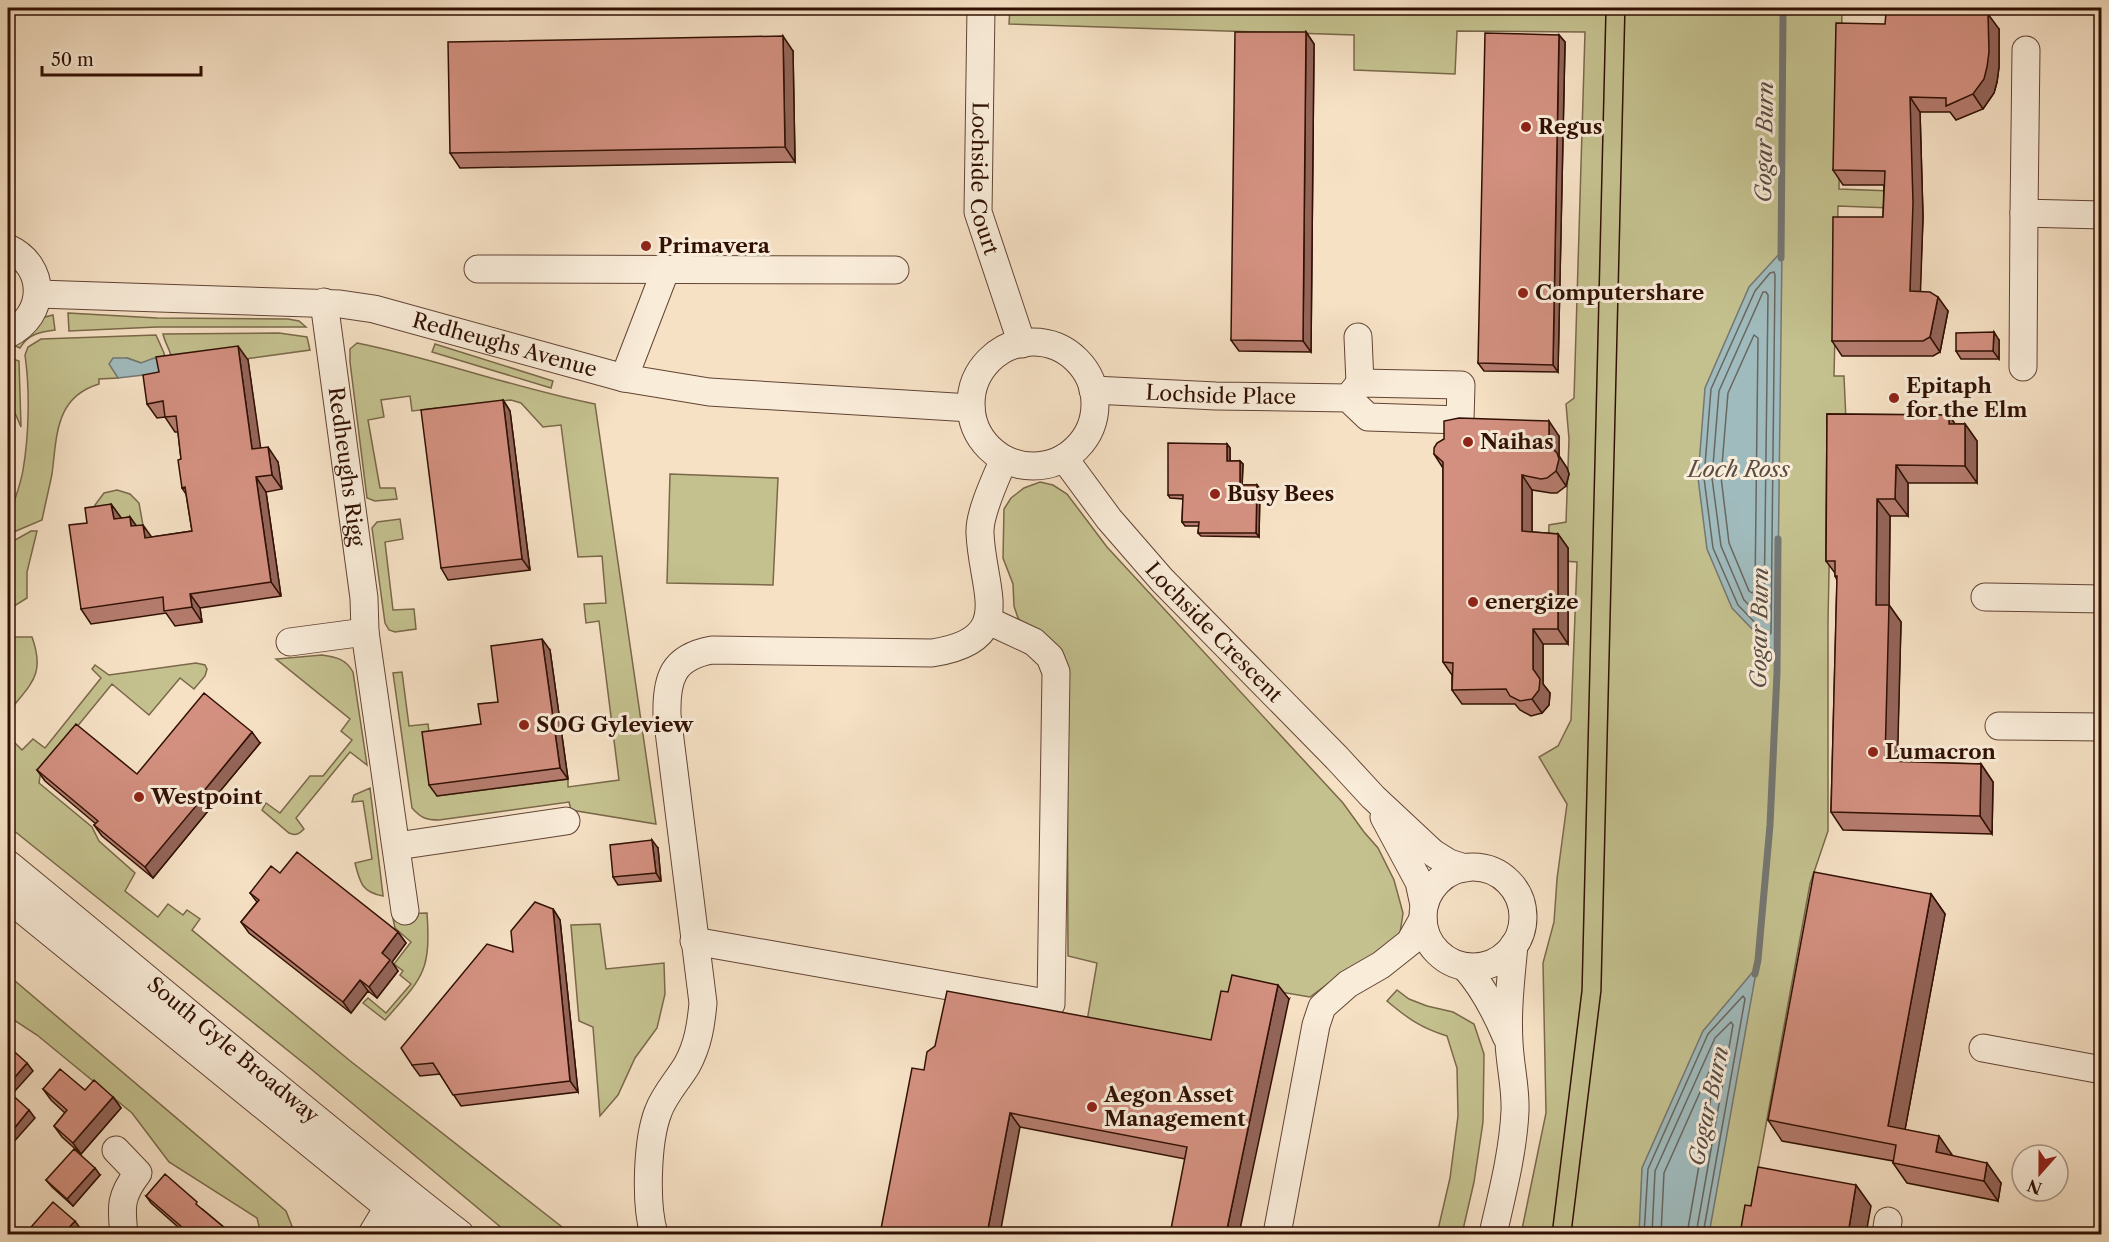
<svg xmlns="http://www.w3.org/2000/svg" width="2109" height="1242" viewBox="0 0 2109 1242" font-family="'Libre Caslon Text',serif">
<rect width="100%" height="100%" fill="#f6e1c5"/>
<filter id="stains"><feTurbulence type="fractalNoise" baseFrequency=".00333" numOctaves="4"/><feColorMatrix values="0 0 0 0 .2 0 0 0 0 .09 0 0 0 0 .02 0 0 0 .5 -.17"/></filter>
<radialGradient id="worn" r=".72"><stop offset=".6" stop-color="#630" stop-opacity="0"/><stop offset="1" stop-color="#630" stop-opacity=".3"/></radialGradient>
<path fill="#c4c18f" stroke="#7a6849" stroke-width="1.5" d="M1010,8H1842L1839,189L1891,191V208L1838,206L1834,376H1844L1846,421H1832L1828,622V831L1810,884L1746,1234H1521L1546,1113L1543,963L1554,922L1557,879L1567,804L1539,757L1558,746L1571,720L1577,562L1548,560L1549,525L1566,522L1569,439L1566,404L1574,398L1585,32L1457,31L1455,74L1354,70V35L1009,24Z
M68,313L157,318L288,319L299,321L306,327H157L69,331Z
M53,315L55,330C40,332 28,334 20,348L13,345L41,318Z
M279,333L307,337L310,350L172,369C174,354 166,347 163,334Z
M156,335L164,353L166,362L141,363L127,358L115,372L118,378L99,379V384C55,397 57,436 52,474C49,489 45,505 42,520L16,531L8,537C7,513 19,494 23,470C29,435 30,390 25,355L28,347L41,339Z
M357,343C437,359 514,388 595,404L656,824L571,810L569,802L439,820C426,820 421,818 412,808L393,673L402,672L409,726L428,724L437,796L568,779V787L619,780L599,621L586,623L584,604L606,603L602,556L578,557L561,425L543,427L521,403L511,400L412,411L410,396L381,400L384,417L368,420L380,488H395L397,499L375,501L367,498L350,362V349Z
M435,344L553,381L551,388L432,352Z
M10,358L19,361L21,427L12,406Z
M670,474L778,478L773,585L667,583Z
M1040,482L1053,485L1067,494L1107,547L1343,803L1364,832L1378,848L1394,880L1403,913L1399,940L1337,977L1310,997L1233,984L1218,1052L1086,1027L1097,963L1068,956L1067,674L1018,618L1014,606L1013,584L1003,558L1004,509L1011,498L1024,488Z
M117,490L130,494L139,503L144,531L95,522V505L104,493Z
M400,519L403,539L385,542L393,610L414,609L416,629L395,632L389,630L385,623L372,528L377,522Z
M31,531H37L27,572V598L8,610V544Z
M8,637H32C46,676 30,684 8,713Z
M322,655C336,657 346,659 353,672L367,765L350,752L296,818L304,829C299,834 296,836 289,833L262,810L266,803L280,813L310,776H323L352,740L341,731L350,719L276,659Z
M196,663L205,665L207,669L205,676L194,689L180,678L149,715L112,684L76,728L42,764L39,783L92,827L99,841L135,873L125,891L158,917L168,904L183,915L187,910L200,919L192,930L349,1060L571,1234H509L311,1069L8,826V736L22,750L33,739L45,748L101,678L92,669L95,665L109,675Z
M370,788L383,895V896C362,892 360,883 355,863L372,859L363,801L352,802L354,795Z
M427,913C431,972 423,977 385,1020L363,1003L368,998L386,1013L411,984L400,975L403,971L394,964L411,942L395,928L392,914Z
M600,924L606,969L664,963L665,994L657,1028L635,1058L618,1095L600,1116L593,1027L579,1021L571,925Z
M8,975L286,1211L295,1234H261L257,1218L169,1162L132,1113L37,1035L8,1016Z
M1397,990L1409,999L1427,1006L1453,1012L1474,1024L1484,1054L1483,1122L1474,1182L1462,1234H1437L1450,1178L1458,1116L1457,1068L1447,1036C1421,1028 1407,1018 1387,1001Z"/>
<path fill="#a0bbbd" stroke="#747773" stroke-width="1.5" d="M1782,251L1777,655L1732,608L1707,549L1698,478L1705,388L1749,287Z
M113,358H127L141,363L154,358L166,362L161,373L118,378L109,364Z
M1757,967L1709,1234H1639L1642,1168L1703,1031Z"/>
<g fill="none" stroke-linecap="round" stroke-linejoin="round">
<path stroke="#686660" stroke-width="1.5" d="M1774,272L1775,275L1771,633L1768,636L1738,605L1713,548L1704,478L1711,389L1755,291L1770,273Z
M1763,292H1766L1768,295L1764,614L1761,617L1744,600L1721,546L1712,478L1719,391Z
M1754,335L1758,338L1755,590L1752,593L1749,591L1729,543L1721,477L1728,393Z
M1644,1234L1648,1169L1708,1034L1743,996L1745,999L1703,1234
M1652,1234L1655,1171L1715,1038L1731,1022L1733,1025L1696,1234
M1661,1234L1664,1173L1709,1072L1713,1071L1715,1074L1687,1234"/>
<path stroke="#747773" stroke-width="7" d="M1781,258L1783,15
M1755,974L1758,960L1770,825L1777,673L1778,539"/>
<g stroke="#624434" stroke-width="29">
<g id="minor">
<path id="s1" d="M981,8L978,212L1022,344"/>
<path d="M2026,50L2024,213L2102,215"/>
<path d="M8,248C47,266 47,315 8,334"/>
<path d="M478,269L895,270"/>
<path id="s2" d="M38,294L340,304L374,309L624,378L709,392L971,408"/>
<path id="s3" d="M324,302L364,598L365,632L405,911"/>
<path d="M1358,337L1360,383"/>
<circle cx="1033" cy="404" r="62"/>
<path d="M2023,367L2024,213"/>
<path d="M624,378L666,269"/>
<path id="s4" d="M1093,390L1216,396L1348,398L1360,383L1461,385L1460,420L1368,417L1348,398"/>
<path id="s5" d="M1064,458L1109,519L1162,580L1337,758L1373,797L1433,853L1449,863L1465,868"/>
<path d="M1985,597L2102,599"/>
<path d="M290,642L365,632"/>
<path d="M1999,726L2102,727"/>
<path d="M1384,817L1419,882L1424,905"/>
<path d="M397,846L566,821"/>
<path id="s6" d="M8,864C159,987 306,1114 460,1234"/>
<circle cx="1473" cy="917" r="50"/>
<path d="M8,898L421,1234"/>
<path d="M694,941L1051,1004L1056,672L1050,657L1034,642L989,621"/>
<path d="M1465,967C1483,987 1495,1010 1506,1036"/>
<path d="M1983,1048L2102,1070"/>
<path d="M116,1150L138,1173C120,1196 121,1207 124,1234"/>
<path d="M372,1234L398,1191"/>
<path d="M654,1234C645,1204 647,1141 658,1112C664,1095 678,1080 687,1065C698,1045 701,1025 703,1003L667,715C666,678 673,657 712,650L932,653C1018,640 982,591 980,533C979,513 996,478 1004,459"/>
<path d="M1277,1234L1316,1025L1322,1007L1348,984L1381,965L1410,942L1423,919"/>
<path d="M1493,1234C1502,1194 1513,1153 1515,1111C1516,1088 1510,1066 1509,1042C1507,1010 1511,977 1514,945"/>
<path d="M1886,1234L1888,1221"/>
</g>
</g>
<use href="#minor" stroke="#f9ecd9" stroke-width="27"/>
<path stroke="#311003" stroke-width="1.5" d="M1552,1234L1582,990L1606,8
M1571,1234L1601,991L1625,8"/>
</g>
<path fill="#b57c6e" stroke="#311003" stroke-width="1.5" d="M1885,24L1999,29V67L1997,82L1994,93L1983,109L1956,120L1950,112H1920L1923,217L1920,291L1948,311L1940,352L1933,356H1842L1832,341L1883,217L1884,185H1843L1833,170Z
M1306,32L1314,44L1311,352L1239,351L1231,340Z
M1559,35L1565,42L1558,372L1484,371L1478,363Z
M793,51L795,162L460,168L450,153Z
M1999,340V359H1961L1956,351Z
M248,360L260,448L278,462L282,489L266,492L281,596L200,608L202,622L175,626L166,613L91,624L81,609L87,523L111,504L121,518L130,517L136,526L152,537L192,531L186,494L182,488L181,459L178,432H175L165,417L157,418L147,404Z
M503,400L510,411L530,570L448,580L441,568Z
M1827,414L1949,415L1955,424H1965L1977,441V483H1908V516H1890L1889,605L1901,622L1897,762L1981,764L1993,782L1992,834L1843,830L1831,812L1837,580L1835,576V573L1826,561Z
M1559,436V456L1567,468L1569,474L1566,486L1557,493H1551L1532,490V532L1558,534L1568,548V644H1543V684L1550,693L1549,705L1542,713L1531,716L1520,710L1515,704H1462L1452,690V675L1443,662V468L1434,454Z
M1227,444L1230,448V461H1240L1243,464L1242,485H1257L1260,489L1259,537L1201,536L1198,533L1199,526H1185L1182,522L1183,499L1170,498L1168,495Z
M550,650L568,779L437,796L429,785L481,724L498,702Z
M260,743L206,808L208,811L153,878L102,836L94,825L96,824L45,781L37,770L137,774Z
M658,848L661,881L618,885L613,877Z
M280,873L398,932L406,943L392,962L398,971L377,998L368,991L351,1013L249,933L241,922L257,902L250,893Z
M1931,894L1945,914L1905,1129L2001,1183L1998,1201L1907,1183L1893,1163V1161L1782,1141L1768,1120Z
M553,909L560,920L578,1092L461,1106L440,1074L420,1076L412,1065L513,952Z
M1289,999L1185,1159L1020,1127L924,1070L1211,1040Z
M43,1089L85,1090L113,1097L121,1108L81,1154L62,1137L54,1126L65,1113L51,1100Z
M100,1175L73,1206L52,1187L46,1180Z
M146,1196L202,1209L232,1234H186L151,1203Z"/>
<path fill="#94655a" stroke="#311003" stroke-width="1.5" d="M1988,14L1999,29V67L1997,82L1994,93L1983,109L1973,94Z
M1306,32L1314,44L1311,352L1303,341Z
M1559,35L1565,42L1558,372L1553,365Z
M783,36L793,51L795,162L785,147Z
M1910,97L1920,112L1923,217L1920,305L1910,291Z
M1938,297L1948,311L1940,352L1930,337Z
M1994,332L1999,340V359L1993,351Z
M238,346L248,360L263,464L252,449Z
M503,400L510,411L530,570L522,559Z
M1949,415L1961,433L1949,424Z
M1549,421L1559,436V456L1567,468L1569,474L1566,486L1556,471L1549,445Z
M1965,424L1977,441V483L1965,466Z
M1227,444L1230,448V464L1227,461Z
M268,447L278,462L282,489L272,475Z
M1240,461L1243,464L1242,489L1240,485Z
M1896,465L1908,483V516L1895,499Z
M1522,475L1532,490V546L1522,531Z
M256,477L266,492L281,596L271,582Z
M1257,485L1260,489L1259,537L1256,533Z
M1877,499L1890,516L1889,605L1901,622L1897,779L1885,761L1876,605Z
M111,504L122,519H114Z
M130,517L140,531L131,526Z
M143,525L153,539L145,538Z
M1558,534L1568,548V644L1558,629Z
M190,594L200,608L202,622L192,607Z
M1533,629L1543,644V684L1550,693L1549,705L1542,713L1532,699L1533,669Z
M542,639L550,650L568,779L560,768Z
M252,732L260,743L206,808L208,811L153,878L145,867L198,798Z
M1981,764L1993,782L1992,834L1980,816Z
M652,840L658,848L661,881L656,873Z
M1931,894L1945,914L1902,1146L1888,1126Z
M553,909L560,920L578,1092L570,1081Z
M398,932L406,943L392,962L398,971L377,998L369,987L382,953Z
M360,980L368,991L351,1013L343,1002Z
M1278,985L1289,999L1239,1234H1226Z
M27,1063L33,1071L14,1092L9,1084Z
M113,1097L121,1108L81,1154L73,1143Z
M29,1110L35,1118L11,1145L8,1140V1136Z
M1010,1113L1020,1127L1000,1234H987Z
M1939,1136L1953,1156L1936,1152Z
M1987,1163L2001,1183L1998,1201L1984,1181Z
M95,1168L100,1175L73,1206L67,1199Z
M1856,1185L1871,1206L1866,1234H1848Z
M75,1221L80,1228L75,1234H63Z"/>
<path fill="#d39080" stroke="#311003" stroke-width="1.5" d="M1886,13L1988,14L1989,52L1987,67L1984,79L1973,94L1946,106V98L1910,97L1913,203L1910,291L1930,292L1938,297L1930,337L1923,341H1832L1833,217H1883L1885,171L1833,170L1836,23L1885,24Z
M1235,32H1306L1303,341L1231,340Z
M1485,33L1559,35L1553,365L1478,363Z
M783,36L785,147L450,153L448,42Z
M1994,332L1993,351H1956V333Z
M238,346L252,449L268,447L272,475L256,477L271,582L190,594L192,607L164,611L163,597L81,609L69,525L87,523L85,508L111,504L114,519L130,517L131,526L143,525L145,538L192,531L185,487L182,488L178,460L181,459L176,416L165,417L163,401L147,404L143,375L159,372L156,357Z
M503,400L522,559L441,568L421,410Z
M1827,414L1949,415V424H1965V466L1896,465L1895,499H1877L1876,605H1889L1885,761L1981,764L1980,816L1831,812L1837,576H1835V561H1826Z
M1459,418L1549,421V445L1557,453L1559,459L1556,471L1547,478L1541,479L1522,475V531L1558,534V629H1533V669L1540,679L1539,690L1532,699L1520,701L1510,696L1506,689L1452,690L1453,663L1443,662V462L1434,454V448L1437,443L1444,439V421Z
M1168,443L1227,444V461H1240V485H1257L1256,533H1198L1199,522H1182L1183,495H1168Z
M542,639L560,768L429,785L422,732L481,724L478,704L498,702L491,646Z
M204,693L252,732L198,798L201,800L145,867L94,825L98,821L37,770L76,724L137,774Z
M652,840L656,873L613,877L610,845Z
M297,852L398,932L382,953L390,960L369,987L360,980L343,1002L241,922L259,900L250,893L271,866L280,873Z
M1814,872L1931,894L1888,1126L1939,1136L1936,1152L1987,1163L1984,1181L1893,1163L1896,1145L1768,1120Z
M535,902L553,909L570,1081L453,1095L433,1063L412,1065L401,1048L487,944L513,952L511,931Z
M1232,975L1278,985L1226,1234H1170L1187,1147L1010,1113L987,1234H880L912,1068L924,1070L927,1052L935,1046L947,991L1211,1040L1221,991L1228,992Z
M8,1046L27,1063L9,1084L8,1083Z
M60,1069L85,1090L94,1080L113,1097L73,1143L54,1126L67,1110L43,1089Z
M8,1091L29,1110L8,1136Z
M74,1149L95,1168L67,1199L46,1180Z
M1758,1167L1856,1185L1848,1234H1740L1745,1205L1751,1206Z
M165,1174L197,1202L196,1204L232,1234H190L146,1196Z
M53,1202L75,1221L63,1234H25Z
M1038,1232H1048L1053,1234H1027Z"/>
<g fill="#8f2418" stroke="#f9ecd9" stroke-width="2">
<circle cx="1526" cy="127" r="6"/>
<circle cx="646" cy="246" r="6"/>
<circle cx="1523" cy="293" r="6"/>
<circle cx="1894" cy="398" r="6"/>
<circle cx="1468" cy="442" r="6"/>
<circle cx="1215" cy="494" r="6"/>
<circle cx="1473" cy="602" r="6"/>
<circle cx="524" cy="725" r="6"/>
<circle cx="1873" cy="752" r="6"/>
<circle cx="139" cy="797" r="6"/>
<circle cx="1092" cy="1107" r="6"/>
</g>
<g text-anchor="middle" stroke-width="6" stroke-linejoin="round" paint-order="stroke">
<g font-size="21" font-weight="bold" fill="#311003" stroke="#f9ecd9" text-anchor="start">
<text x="1538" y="134">Regus</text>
<text x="658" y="253">Primavera</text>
<text x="1535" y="300">Computershare</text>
<text x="1906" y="393">Epitaph<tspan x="1906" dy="24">for the Elm</tspan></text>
<text x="1480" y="449">Naihas</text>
<text x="1227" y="501">Busy Bees</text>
<text x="1485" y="609">energize</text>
<text x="536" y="732">SOG Gyleview</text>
<text x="1885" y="759">Lumacron</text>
<text x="151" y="804">Westpoint</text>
<text x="1104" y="1102">Aegon Asset<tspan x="1104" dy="24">Management</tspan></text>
</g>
<g font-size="21" fill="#311003" stroke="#f9ecd9">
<text dy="7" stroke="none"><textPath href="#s1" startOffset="171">Lochside Court</textPath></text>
<text dy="7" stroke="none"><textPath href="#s2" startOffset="472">Redheughs Avenue</textPath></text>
<text dy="7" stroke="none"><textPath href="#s4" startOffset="128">Lochside Place</textPath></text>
<text dy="7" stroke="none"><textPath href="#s3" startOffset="166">Redheughs Rigg</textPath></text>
<text dy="7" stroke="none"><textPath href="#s5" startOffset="230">Lochside Crescent</textPath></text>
<text dy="7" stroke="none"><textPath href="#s6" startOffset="292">South Gyle Broadway</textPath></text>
</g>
<g font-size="22" font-style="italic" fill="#584c44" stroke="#f9ecd9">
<text transform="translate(1764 142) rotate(-89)" y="8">Gogar Burn</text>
<text x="1739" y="477">Loch Ross</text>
<text transform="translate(1759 628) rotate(-89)" y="8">Gogar Burn</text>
<text transform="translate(1708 1106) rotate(-78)" y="8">Gogar Burn</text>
</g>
</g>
<rect width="2109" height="1242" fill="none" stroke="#f6e1c5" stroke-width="30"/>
<rect x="9" y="9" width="2091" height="1224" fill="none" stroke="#311003" stroke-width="3"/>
<rect x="15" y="15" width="2079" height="1212" fill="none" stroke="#311003" stroke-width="1.5"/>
<g transform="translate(2040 1173) rotate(201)"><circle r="28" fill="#f9ecd9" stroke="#a99483" stroke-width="1.5"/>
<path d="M0-4.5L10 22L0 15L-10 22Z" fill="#8f2418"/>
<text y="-9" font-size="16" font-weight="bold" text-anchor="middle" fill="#311003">N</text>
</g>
<path d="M42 66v9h159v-9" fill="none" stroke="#311003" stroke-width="3"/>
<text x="51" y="66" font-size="18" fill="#311003" stroke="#f9ecd9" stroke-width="4.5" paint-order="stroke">50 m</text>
<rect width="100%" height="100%" filter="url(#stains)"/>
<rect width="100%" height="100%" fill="url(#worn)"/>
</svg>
